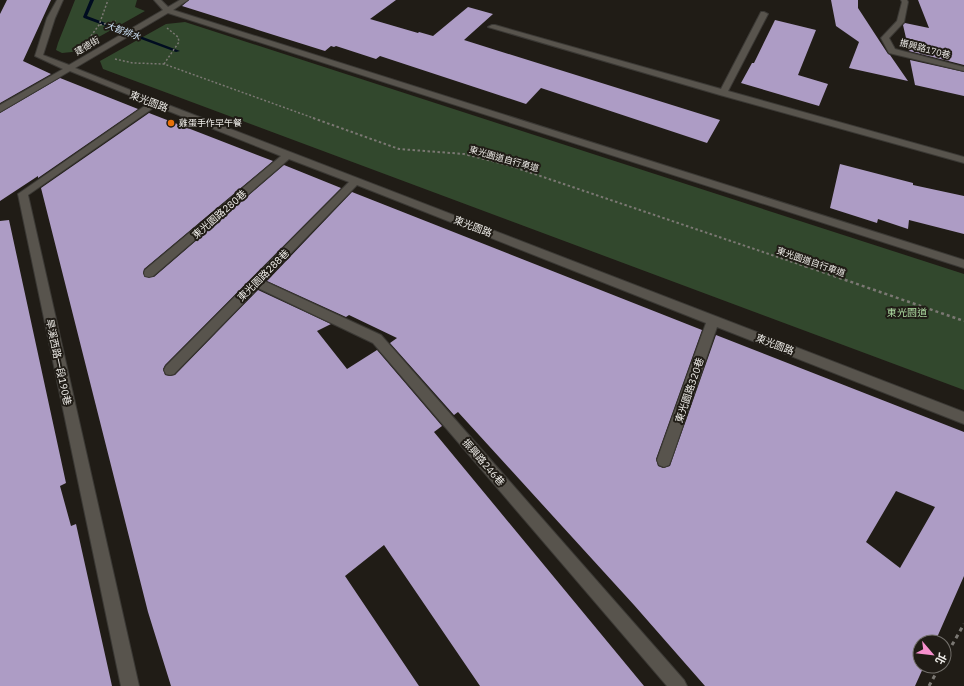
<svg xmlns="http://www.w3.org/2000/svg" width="964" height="686" viewBox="0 0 964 686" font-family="'IBM Plex Sans','Noto Sans TC',sans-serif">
<rect width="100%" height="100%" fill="#201c16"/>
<path fill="#32482d" d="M75,0H137L135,7L145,11L72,52L62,53L56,50L58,43Z
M185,22L964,274V390L103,69L100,61L166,24Z"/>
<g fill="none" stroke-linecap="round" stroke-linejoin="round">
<path fill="#000c20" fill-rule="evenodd" d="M90,0H94L87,16L180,51L176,52L84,18L83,17Z"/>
</g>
<path fill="#ad9cc5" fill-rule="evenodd" d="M7,0H51L23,61L51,74L0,103V14Z
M189,0H396L370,19L418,33L419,32L433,36L468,7L493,14L464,40L720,120L707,143L541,88L526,104L380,56L376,59L336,46L334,47L331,46L325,51L182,6Z
M831,0H858V8L888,54L890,55L908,81L849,68L859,42L836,26Z
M918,0H964V65L909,51L903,25L905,23L929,28Z
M775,20L816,30L798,75L828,84L819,106L741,83L752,63H754Z
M910,60L964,72V96L915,85Z
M60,78L138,109L38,178V176L0,201V113Z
M149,113L273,161L144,269L143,273L145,277H154L284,165L341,188L165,365L163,369L165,375L170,376L175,375L258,290L331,324L317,331L347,369L377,350L442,426L434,432L644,686H480L384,545L345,576L419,686H171L148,612L41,188Z
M840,164L913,183V185L964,196V234L909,220L908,229L878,219L877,223L830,208Z
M352,192L702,330L656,459L658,466L663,468L670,466L672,460L716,335L964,432V576L935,642H920V666H924L915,686H705L634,605L458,412L454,415L390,343L397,338L349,315L346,317L267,281ZM896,491L935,507L900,568L866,542Z
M9,220L66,483L60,486L71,526L76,524L112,686H0V221Z"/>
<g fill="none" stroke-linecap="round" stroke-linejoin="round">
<g stroke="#3b3935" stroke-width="2">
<path id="minor" d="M57,0H63L55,18L43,55L69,65L163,10L154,0H161L168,7L180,0H188L173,10L964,260V268L168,13L75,68L158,101L964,412V424L717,327L671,460L669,465L664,467L659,465L657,460L706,323L357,185L264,281L381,335L684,680L687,686H667L373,343L258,288L174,374L170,375L166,374L164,370L166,366L349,182L289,159L153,276L149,277L145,276L144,273L145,270L281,156L156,106L28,195L139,686H121L18,194L149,103L70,71L0,112V105L63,69L35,56L47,18Z
M901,0H907L908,2L904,22L889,38L895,49L964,67V71L889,53L881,38L897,21L902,2Z
M761,12H764L768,14L728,91L964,157V163L720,95L488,27L492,25H495L721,89Z"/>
</g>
<path stroke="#7b7873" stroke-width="1.5" stroke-dasharray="2 2" stroke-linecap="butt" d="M100,25L116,21
M91,36L99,25L108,0
M115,59L133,63L164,64L316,119
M164,64L179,42L178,37L167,28"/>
<path stroke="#7b7873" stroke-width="2" stroke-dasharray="2.5 2.5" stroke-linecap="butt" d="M313,118L399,149L464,154L508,165L807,267"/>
<path stroke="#7b7873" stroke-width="2.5" stroke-dasharray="3 3" stroke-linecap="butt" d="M805,266L964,321"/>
<path stroke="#7b7873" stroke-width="3" stroke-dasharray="4 4" stroke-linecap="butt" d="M944,659L964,624
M929,686L940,666"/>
<use href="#minor" fill="#58544d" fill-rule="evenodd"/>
</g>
<circle fill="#e8710a" stroke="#201c16" stroke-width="1.5" cx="171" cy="123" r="4"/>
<g text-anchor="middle" stroke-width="4" stroke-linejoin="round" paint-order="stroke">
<g font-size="9" font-style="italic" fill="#cee2f7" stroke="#201c16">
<text transform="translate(123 31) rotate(20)" y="3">大智排水</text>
</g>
<g font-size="9" fill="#eeece8" stroke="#201c16">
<text transform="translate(87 46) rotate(-31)" y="3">建德街</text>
<text transform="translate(925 49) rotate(15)" y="3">振興路170巷</text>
<text transform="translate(504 159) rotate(16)" y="3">東光園道自行車道</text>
<text transform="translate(811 262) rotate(19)" y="3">東光園道自行車道</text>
</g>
<g font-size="9" fill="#eeece8" stroke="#201c16" text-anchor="start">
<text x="179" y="126">雞蛋手作早午餐</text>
</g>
<g font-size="10" fill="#eeece8" stroke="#201c16">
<text transform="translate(149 101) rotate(21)" y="4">東光園路</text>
<text transform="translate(219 214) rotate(-41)" y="4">東光園路280巷</text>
<text transform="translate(473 226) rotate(21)" y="4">東光園路</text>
<text transform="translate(263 275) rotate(-45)" y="4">東光園路288巷</text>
<text transform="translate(775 344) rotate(21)" y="4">東光園路</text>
<text transform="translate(59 362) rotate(78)" y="4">旱溪西路一段190巷</text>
<text transform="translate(689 390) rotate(-71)" y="4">東光園路320巷</text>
<text transform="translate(484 462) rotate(49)" y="4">振興路246巷</text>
</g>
<g font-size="10" fill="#addba1" stroke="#201c16">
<text x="907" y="316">東光園道</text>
</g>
</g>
<g transform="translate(932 654) rotate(118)"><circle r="19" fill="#201c16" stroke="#726f6a"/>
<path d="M0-3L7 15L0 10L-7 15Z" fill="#f790cd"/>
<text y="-6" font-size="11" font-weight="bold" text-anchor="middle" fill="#eeece8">北</text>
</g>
</svg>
